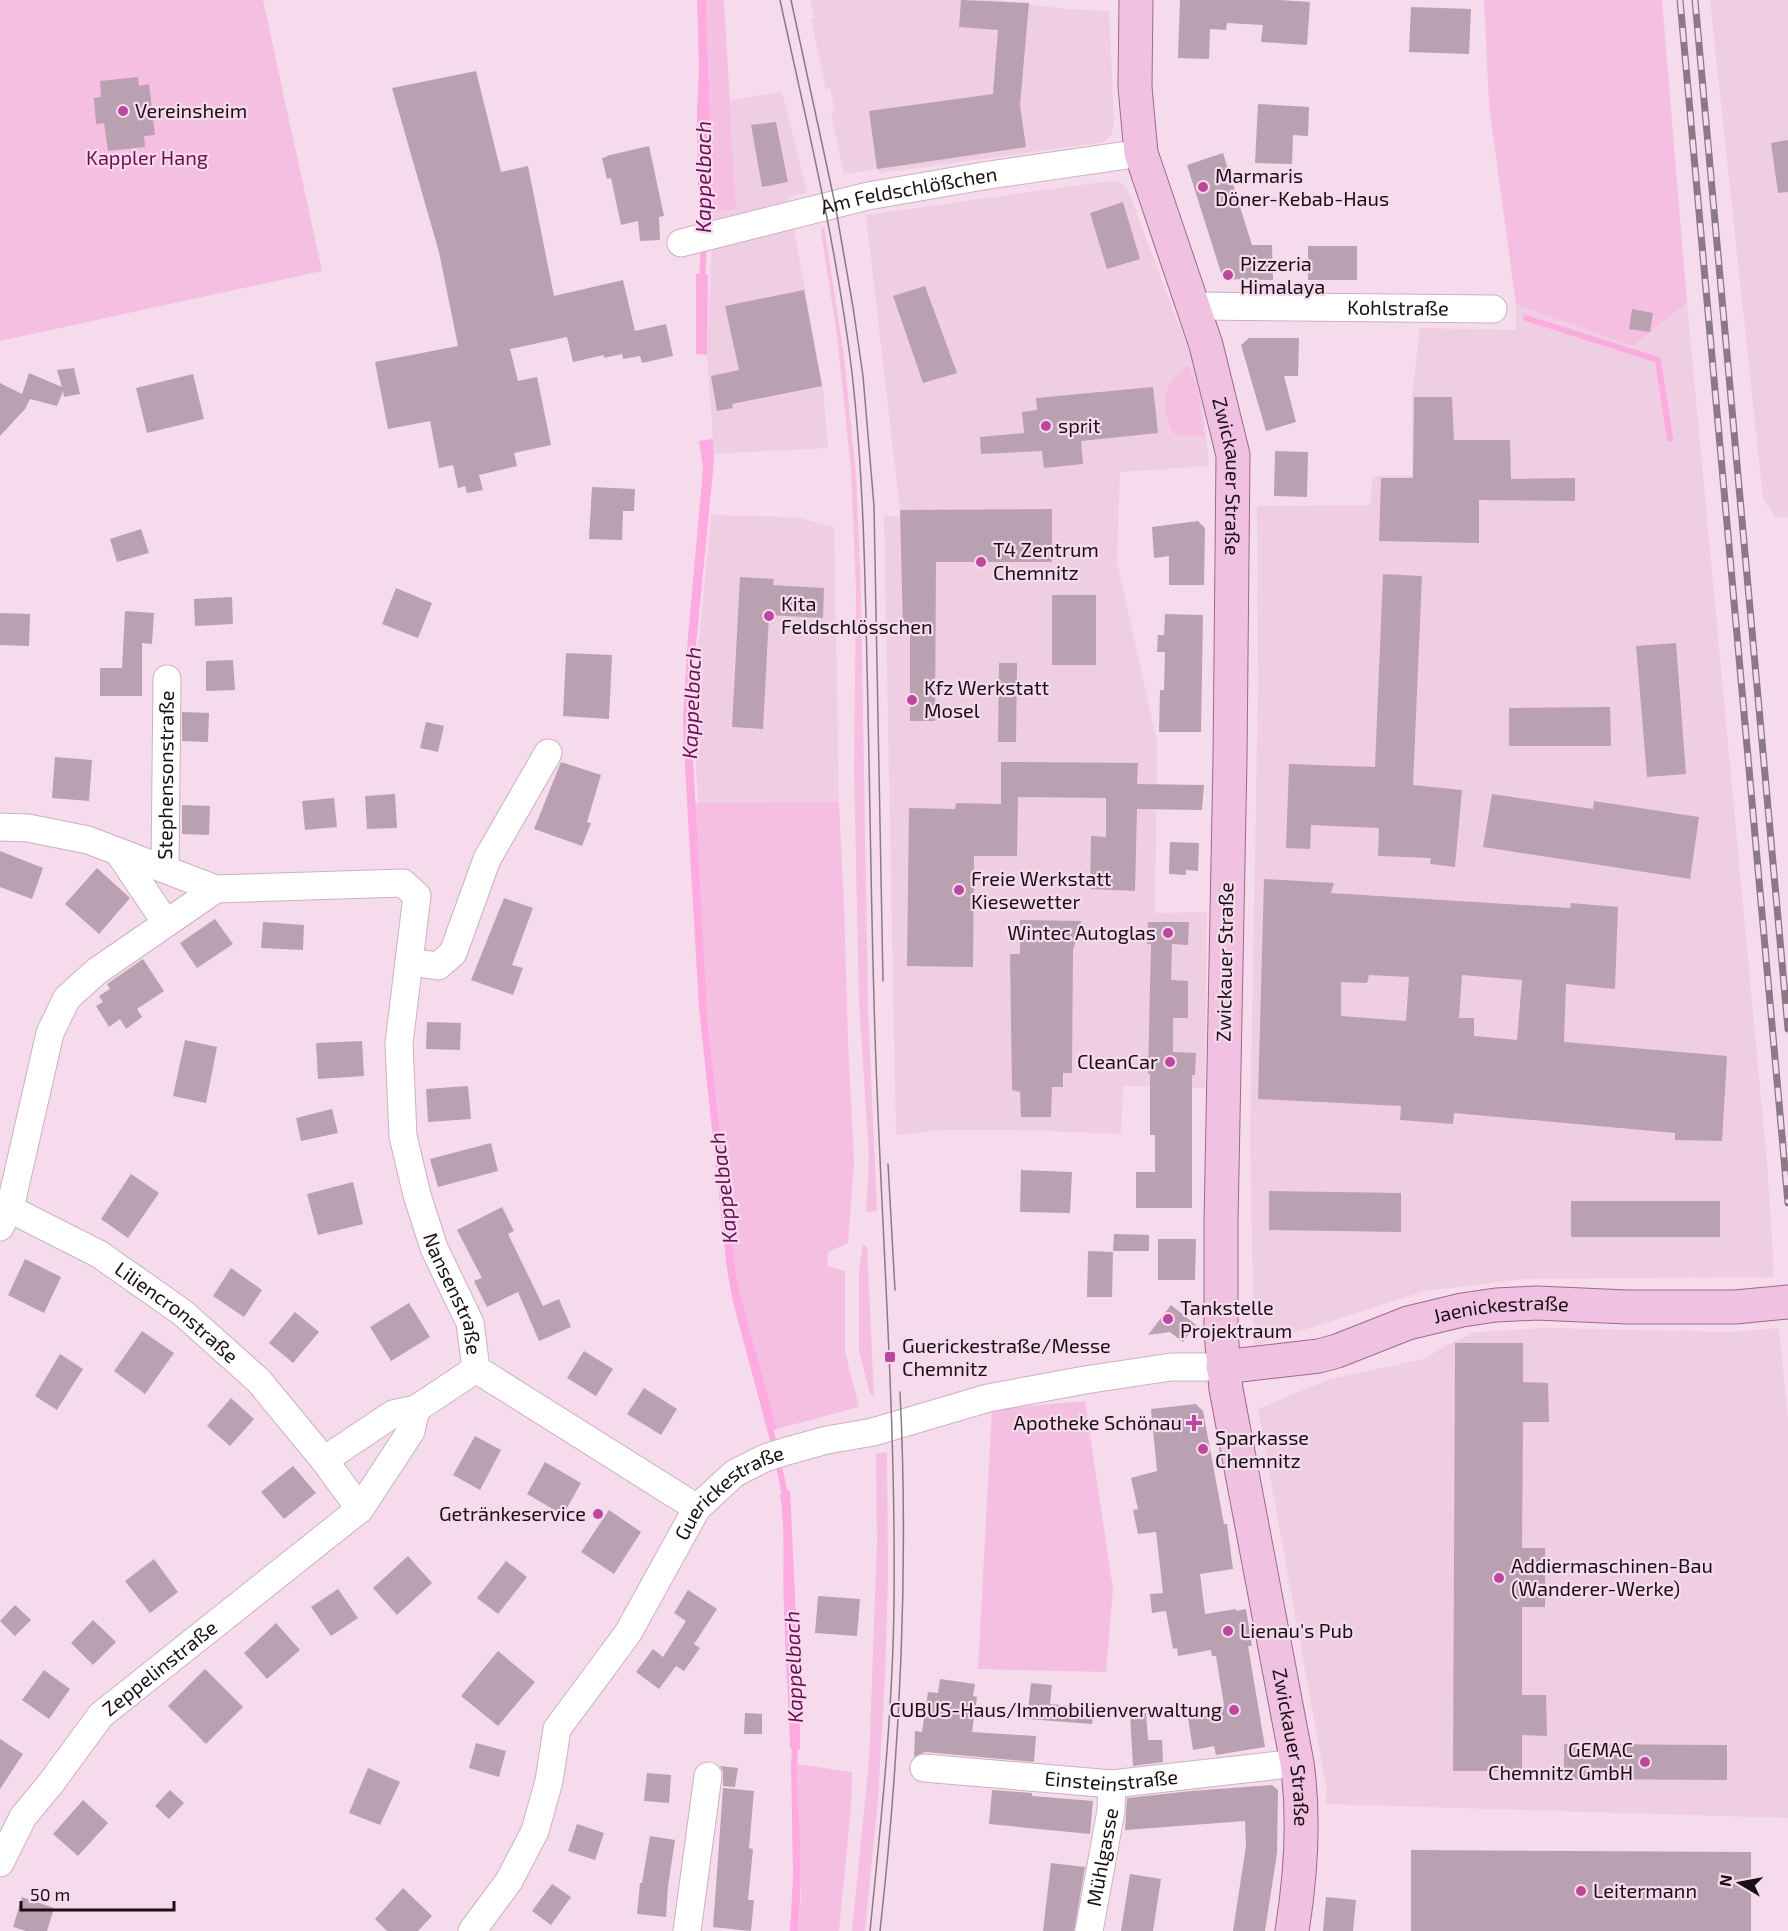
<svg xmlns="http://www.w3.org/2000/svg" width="1788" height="1931" viewBox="0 0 1788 1931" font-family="'Exo 2',sans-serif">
<rect width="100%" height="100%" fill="#f6dbec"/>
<path fill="#efcee3" d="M810,0H995L1066,9L1109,11L1114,123L1112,134L1104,142L880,173L877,169L844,174L831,114L835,112L830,88L826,89L811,19L815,18Z
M1710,0H1788V517H1775L1763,498Z
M782,91L807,193L788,197L823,388L828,448L714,454L707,355L713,213L736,209L730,101Z
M1109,181H1118L1127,188L1201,383L1209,466L1120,472L1117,562L1157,742L1155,913L1207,912L1205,1088L1123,1086L1121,1134L1017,1130H941L896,1135L884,516L900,517V510L866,215Z
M1687,303L1768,1174L1774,1277L1526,1279L1425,1291L1254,1346L1250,1137L1258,688L1257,506L1370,505L1373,476H1412V397L1420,328L1516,330V305L1633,346Z
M711,515L796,517L834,527L839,802L698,803L693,706Z
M1548,1328L1732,1332L1779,1328L1788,1421V1818L1325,1804L1327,1791L1258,1409L1330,1379L1424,1359L1447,1345L1476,1332Z"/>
<path fill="#f5bfe2" d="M0,0H263L322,271L0,341Z
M706,0H724L736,209L713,213Z
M1484,0H1662L1687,303L1633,346L1516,305L1489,105Z
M824,226L844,356L856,474L861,594L868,1007L877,1211L866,1212L869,1159L859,1000L854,771L856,590L851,470L837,335L821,231Z
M1188,365L1197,386L1204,436L1175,435C1167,424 1162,403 1167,390C1170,380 1181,371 1188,365Z
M839,802L844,906L848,1041L854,1162L848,1243L828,1252L827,1266L845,1271V1352L859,1407L777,1429L737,1282L708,1025L695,803Z
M863,1244L867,1247L874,1396L870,1393L859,1351V1271Z
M1085,1401L1113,1589L1106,1672L978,1669L992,1409Z
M887,1452L888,1576L885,1678L878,1800L865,1931H852L869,1761L877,1542L876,1454Z
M796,1764L852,1772L851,1806L839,1931H798L801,1897Z"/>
<path fill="#fcaae0" d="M697,0H706L713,213H702L703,195L698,192L697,110L699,68Z
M696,274H708L707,355L696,354Z
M713,439L714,461L690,706L708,1025L737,1282L777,1429L768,1433L733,1302L727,1270L699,1008L684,749L683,721L688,636L703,469L699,441Z
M790,1490L800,1701V1750L790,1748C789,1701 785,1655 784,1609C782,1570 786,1532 780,1494Z
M791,1763L796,1764C799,1820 803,1875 798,1931H790L793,1877Z"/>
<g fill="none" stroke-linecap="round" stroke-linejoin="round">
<path stroke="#fcaae0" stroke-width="6" d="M706,228L707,206
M702,282L704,244
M1526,318L1658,360L1670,439
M769,1424L775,1449
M778,1462L786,1499
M794,1772L795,1743"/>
</g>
<path fill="#baa1b1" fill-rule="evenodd" d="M961,0L1029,3L1020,105L1026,147L877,169L869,111L993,94L998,30L959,27Z
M1180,0H1279L1310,2L1307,45L1261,42L1263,25L1227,23L1226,30L1210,29L1209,59L1178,58Z
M1411,7L1471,9L1469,54L1409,52Z
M476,71L501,172L528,166L554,296L623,280L635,331L666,324L673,356L642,363L640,356L623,359L622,354L604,358V355L573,362L567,337L510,349L518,381L537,377L551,445L514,453L517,466L479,475L483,490L467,493L465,486L458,488L453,465L439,468L430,421L388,429L375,362L458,346L439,252L392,88Z
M138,77L139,86L149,84L155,135L144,136L145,147L108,151L104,123L96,124L94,98L101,97L100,81Z
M1258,104L1309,107L1308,136L1293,135L1292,164L1255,163Z
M776,122L788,182L762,187L751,125Z
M1788,140V192L1778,193L1771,143Z
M649,146L664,216L659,217L660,240L640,241L638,221L621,225L611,178L607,179L602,158L607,157L606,156Z
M1223,153L1252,245H1272L1273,280L1223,279L1187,165Z
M1123,202L1140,259L1107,269L1090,213Z
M1308,246H1357V280H1308Z
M925,286L957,373L923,383L893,296Z
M804,290L822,386L732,404L733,408L717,411L711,376L739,370L725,306Z
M1632,309L1653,313L1650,332L1629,329Z
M1249,338H1299L1298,376H1284L1296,422L1266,431L1241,345Z
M74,368L80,394L64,397L63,391L57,406L30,399L25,409L0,436V383L22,394L29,373L62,387L57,370Z
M193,374L204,419L147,433L136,388Z
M1153,387L1158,433L1081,441L1083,464L1044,468L1042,451L981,454L980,437L1024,433L1022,412L1037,410L1036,398Z
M1414,397H1452L1454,440H1510L1511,479L1575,478V501L1479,500V543L1379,541L1381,478H1413Z
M1275,451L1308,452L1307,497L1274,496Z
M592,487L635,489L634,511H623L622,540L589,539Z
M1052,509V562H936L935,721H910V629H903L900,510Z
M1198,521L1205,528L1204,585H1169V556L1154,558L1152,527Z
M141,529L149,553L117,562L110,539Z
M1383,574L1422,576L1413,785L1462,790L1455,867L1430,864L1431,858L1378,856L1379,828L1311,825L1310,849L1286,848L1289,764L1375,767Z
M740,577L774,579L773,585L824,588L823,618L769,615L763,729L732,727Z
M396,588L432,603L418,638L382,624Z
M1052,595H1096V665H1052Z
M232,597L233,624L195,626L194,599Z
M125,611L154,613L152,644L142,643V696H100V668H122Z
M0,613L30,614L29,646L0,645Z
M1165,614L1203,615L1201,732H1159L1160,690H1164L1165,652H1157L1158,635H1164Z
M1676,643L1686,774L1647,777L1636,646Z
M566,653L612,655L609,719L563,716Z
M233,660L235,690L206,691V661Z
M999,663H1017L1016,742H998Z
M1610,707L1611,746H1509V708Z
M182,712L209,713L208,742L182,741Z
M426,722L444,726L438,752L420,748Z
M55,757L92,760L89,801L52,798Z
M561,762L601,775L587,822L591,823L582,846L534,829Z
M1001,762L1138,763L1137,784L1204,785L1202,810L1137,809L1135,891L1090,889L1091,836L1106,837V798L1018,797L1017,856H974L973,967L907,966L909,808L955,809L956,803L1001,804Z
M395,794L397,828L367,829L365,796Z
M1492,794L1593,809L1594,801L1699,817L1690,879L1483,847Z
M334,798L337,827L305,830L302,801Z
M182,805L210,806L209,835L182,834Z
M1170,842L1199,843L1198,871L1186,870V875L1169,874Z
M0,851L43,868L32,899L0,887Z
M97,868L130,898L99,934L65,904Z
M1264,879L1334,883L1331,893L1570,908L1571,903L1618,907L1615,989L1566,984L1564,1042L1727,1056L1722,1141L1675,1140V1133L1454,1113L1453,1124L1400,1120L1401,1106L1258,1099ZM1369,975L1409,977L1406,1021L1341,1016V982L1367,983ZM1462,975L1522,980L1517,1040L1474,1036V1018H1459Z
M504,898L533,908L512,965L523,968L513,995L471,980Z
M215,919L233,944L197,968L180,943Z
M1020,920L1081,921L1073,950L1072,1073H1063V1087H1052L1051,1117H1021L1020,1092L1012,1090L1010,954H1020Z
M263,922L304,925L303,950L261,948Z
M1148,922H1189L1188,945L1172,944L1171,980L1188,981V1018H1173V1052L1196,1053L1195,1075H1192V1208H1136V1172H1155V1135H1150V1074H1148L1151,944H1147Z
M143,959L164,991L137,1009L142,1017L126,1029L120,1019L109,1027L96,1006L103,1002L99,996L110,989L107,984Z
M427,1022L461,1023L460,1050L426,1049Z
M185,1040L217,1047L206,1103L173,1096Z
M362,1041L364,1076L318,1079L316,1043Z
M468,1086L471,1119L428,1122L426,1089Z
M332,1109L338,1133L301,1141L296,1118Z
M491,1143L498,1171L438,1187L430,1159Z
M1021,1170L1072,1172L1070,1213L1020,1212Z
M131,1174L159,1193L128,1238L101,1219Z
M353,1182L363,1224L318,1235L307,1194Z
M1269,1191L1401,1193V1232L1269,1230Z
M1571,1201H1720V1237H1571Z
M502,1207L514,1231L508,1234L543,1306L559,1299L571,1327L539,1341L518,1292L487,1307L474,1281L482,1278L457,1230Z
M1114,1234L1149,1235V1251H1113Z
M1158,1239H1196L1195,1280H1158Z
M1088,1251L1113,1252L1112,1297H1087Z
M25,1259L61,1277L44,1313L8,1295Z
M231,1268L262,1290L244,1317L213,1296Z
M409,1303L430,1337L391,1361L370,1327Z
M1171,1305L1196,1325L1183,1342L1170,1332L1148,1335Z
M295,1312L319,1332L293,1363L269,1343Z
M142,1331L174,1353L145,1394L114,1371Z
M1455,1343H1523V1382L1548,1383L1549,1422H1523L1522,1548H1545V1607H1522V1695H1546L1547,1736L1522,1735V1771H1453Z
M584,1351L613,1369L596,1396L567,1378Z
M60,1354L83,1369L57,1410L35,1396Z
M644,1388L677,1409L661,1435L627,1414Z
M231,1398L254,1419L230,1446L207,1426Z
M1196,1404L1203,1411L1224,1524H1227L1233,1569L1200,1574L1205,1614L1236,1609V1611L1246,1609L1252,1646H1248L1265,1747L1216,1755L1214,1746L1193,1750L1188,1718L1210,1714L1209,1707L1224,1705L1216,1656H1212L1211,1650L1178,1656L1177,1648L1173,1649L1166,1611L1152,1613L1150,1594L1163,1593L1156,1532L1138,1534L1133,1510L1138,1509L1131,1478L1157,1471L1151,1409Z
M475,1436L501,1450L480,1490L453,1475Z
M545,1462L581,1483L563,1515L527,1494Z
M293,1466L316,1493L284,1519L261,1492Z
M609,1510L641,1532L614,1574L581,1552Z
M408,1556L432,1583L397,1615L373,1588Z
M154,1559L178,1592L150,1613L125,1581Z
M506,1561L527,1577L498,1614L477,1598Z
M338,1589L358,1618L331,1636L311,1607Z
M688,1590L717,1609L694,1644L700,1648L684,1671L676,1666L659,1689L636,1672L653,1649L663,1657L686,1621L674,1613Z
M818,1596L860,1599L857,1636L815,1633Z
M15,1605L31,1620L15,1636L0,1621Z
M93,1620L116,1642L93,1665L71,1643Z
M276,1623L300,1650L267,1679L244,1653Z
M498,1651L535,1682L498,1726L461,1696Z
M205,1669L243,1707L206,1744L168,1706Z
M44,1670L70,1689L49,1719L22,1700Z
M940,1679L975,1684L973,1696L977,1697L972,1732L1036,1736L1034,1762L925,1752L914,1757L915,1731L922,1732L928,1692L938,1693Z
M1031,1683L1052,1685L1050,1704L1094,1708L1092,1724L1027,1719Z
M745,1713L762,1714V1734H744Z
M1146,1713L1148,1740H1162L1163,1762L1133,1766L1130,1714Z
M0,1739L23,1754L0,1789Z
M476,1743L506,1751L499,1777L469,1768Z
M1564,1744L1727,1745V1780L1564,1779Z
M720,1766L738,1768L735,1787L723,1786V1771Z
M368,1768L400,1782L380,1825L349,1813Z
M647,1773L671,1775L669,1803L644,1801Z
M1272,1785L1278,1790L1277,1853L1265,1931H1233L1246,1846L1245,1821L1125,1830L1127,1798L1191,1791Z
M723,1788L754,1791L749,1848L753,1849L748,1900H754L751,1931L713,1927Z
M170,1790L184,1803L169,1819L155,1806Z
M992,1790L1032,1793V1796L1093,1801L1090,1834L989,1824Z
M83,1800L108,1823L78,1856L53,1834Z
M577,1824L604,1833L595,1860L568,1851Z
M650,1836L675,1840L668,1886L666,1917L637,1914L640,1883H642Z
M1411,1850L1751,1852V1931H1411Z
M1051,1863L1085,1867L1074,1931H1043Z
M1130,1874L1161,1879L1153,1931H1121Z
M552,1884L571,1897L551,1925L532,1911Z
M403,1888L432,1916L418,1931H387L375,1919Z
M22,1897L54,1908L47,1931H26L13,1927Z
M1326,1897L1356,1900L1353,1931H1323Z"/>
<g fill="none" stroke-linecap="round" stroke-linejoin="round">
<g stroke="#cbb1c1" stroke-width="29">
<g id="minor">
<path id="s1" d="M681,243L868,196L989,175L1141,153"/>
<path id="s2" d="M1194,306L1493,309"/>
<path id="s3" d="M0,827L28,828L88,840L216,889L403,883L417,896L399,1043L403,1136L417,1195L434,1248L470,1323L476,1369L697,1508"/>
<path d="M119,853L166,923"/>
<path id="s4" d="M165,869L167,679"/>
<path d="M410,962L438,966L453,953L487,859L548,753"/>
<path id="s5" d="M0,1204L99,1254L183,1313L259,1381L324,1460L360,1509"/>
<path d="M0,1227L10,1208L50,1033L67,998L97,971L216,889"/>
<path d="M324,1460L393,1414L416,1409"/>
<path id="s6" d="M924,1768L1112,1784L1297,1763"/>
<path id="s7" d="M0,1863L23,1817L51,1783L101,1715L360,1509L411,1431L416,1409L476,1369"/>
<path id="s8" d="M472,1931L509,1881L535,1831L549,1781L557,1729L628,1633L697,1508L735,1473L765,1458L787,1451L827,1440L873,1432L988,1398L1085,1380L1171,1367H1223"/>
<path d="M687,1931L708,1776"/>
<path id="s9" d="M1089,1931L1111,1811L1112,1784"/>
</g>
</g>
<g stroke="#9e688c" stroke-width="35">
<g id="major">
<path id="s10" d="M1136,0L1135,87L1141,153L1206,345L1233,455L1230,759L1221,1222V1333L1226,1389L1297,1763C1305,1819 1301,1875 1292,1931"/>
<path id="s11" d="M1223,1367L1319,1356L1337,1351L1408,1323L1462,1310L1496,1305L1537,1303L1627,1307H1735L1788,1302"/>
</g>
</g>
<use href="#minor" stroke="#fff" stroke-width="27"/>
<use href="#major" stroke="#f0c1e0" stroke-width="33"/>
<path stroke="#8b7985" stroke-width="1.5" d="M780,0C807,124 837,247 852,373C863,470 865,567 867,665C870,789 871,912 875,1035C881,1224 896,1412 894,1601C893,1711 881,1821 870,1931
M791,0L835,204L853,307L863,376L874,506L883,981
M888,1164L895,1290
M880,1931C900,1752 909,1572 900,1392"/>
<g stroke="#8b7985" stroke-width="7">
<path id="rail" d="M1680,0L1788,1203
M1695,0L1788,1029"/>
</g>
<use href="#rail" stroke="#f6dbec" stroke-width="4.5" stroke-dasharray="14" stroke-linecap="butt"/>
</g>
<g fill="#bd479d" stroke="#f6dbec" stroke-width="2">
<circle cx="123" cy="111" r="6"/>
<circle cx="1203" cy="187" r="6"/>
<circle cx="1228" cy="275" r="6"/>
<circle cx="1046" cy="426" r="6"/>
<circle cx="981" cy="562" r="6"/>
<circle cx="769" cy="616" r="6"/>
<circle cx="912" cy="700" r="6"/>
<circle cx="959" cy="890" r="6"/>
<circle cx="1168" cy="933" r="6"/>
<circle cx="1170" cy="1062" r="6"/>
<circle cx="1168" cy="1319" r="6"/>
<rect x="884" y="1351" width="12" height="12" rx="3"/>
<path d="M1191 1414h6v6h6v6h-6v6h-6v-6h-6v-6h6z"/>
<circle cx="1203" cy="1449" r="6"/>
<circle cx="598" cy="1514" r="6"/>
<circle cx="1499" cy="1578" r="6"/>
<circle cx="1228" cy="1631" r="6"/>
<circle cx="1234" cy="1710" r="6"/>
<circle cx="1645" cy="1762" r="6"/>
<circle cx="1581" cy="1891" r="6"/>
</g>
<g text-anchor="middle" stroke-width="4.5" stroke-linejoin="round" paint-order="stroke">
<g font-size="20" fill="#191016" stroke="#f6dbec" text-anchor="start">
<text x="135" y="118">Vereinsheim</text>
<text x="1215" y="183">Marmaris<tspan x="1215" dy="23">Döner-Kebab-Haus</tspan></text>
<text x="1240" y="271">Pizzeria<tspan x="1240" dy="23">Himalaya</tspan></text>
<text x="1058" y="433">sprit</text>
<text x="993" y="557">T4 Zentrum<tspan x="993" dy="23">Chemnitz</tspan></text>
<text x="781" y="611">Kita<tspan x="781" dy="23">Feldschlösschen</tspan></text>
<text x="924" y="695">Kfz Werkstatt<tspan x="924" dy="23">Mosel</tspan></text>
<text x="971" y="886">Freie Werkstatt<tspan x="971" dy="23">Kiesewetter</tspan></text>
<text x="1156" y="940" text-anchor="end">Wintec Autoglas</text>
<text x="1158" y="1069" text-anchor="end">CleanCar</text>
<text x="1180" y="1315">Tankstelle<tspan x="1180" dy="23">Projektraum</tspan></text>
<text x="902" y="1353">Guerickestraße/Messe<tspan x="902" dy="23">Chemnitz</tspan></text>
<text x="1182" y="1430" text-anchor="end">Apotheke Schönau</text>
<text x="1215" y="1445">Sparkasse<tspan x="1215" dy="23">Chemnitz</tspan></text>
<text x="586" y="1521" text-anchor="end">Getränkeservice</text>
<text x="1511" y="1573">Addiermaschinen-Bau<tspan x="1511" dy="23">(Wanderer-Werke)</tspan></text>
<text x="1240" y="1638">Lienau's Pub</text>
<text x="1222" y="1717" text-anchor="end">CUBUS-Haus/Immobilienverwaltung</text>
<text x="1633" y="1757" text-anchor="end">GEMAC<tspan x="1633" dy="23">Chemnitz GmbH</tspan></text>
<text x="1593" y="1898">Leitermann</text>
</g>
<g font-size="20" fill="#6d0d57" stroke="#f6dbec">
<text x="147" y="165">Kappler Hang</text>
</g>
<g font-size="20" fill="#191016" stroke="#f6dbec">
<text dy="7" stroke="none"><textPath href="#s1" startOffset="234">Am Feldschlößchen</textPath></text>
<text dy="7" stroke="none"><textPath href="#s2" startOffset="204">Kohlstraße</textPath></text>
<text dy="7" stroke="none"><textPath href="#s10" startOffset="490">Zwickauer Straße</textPath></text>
<text dy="7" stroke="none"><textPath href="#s4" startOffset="94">Stephensonstraße</textPath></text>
<text transform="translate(1225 962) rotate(-89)" y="7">Zwickauer Straße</text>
<text dy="7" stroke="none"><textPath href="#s3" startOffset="840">Nansenstraße</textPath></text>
<text dy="7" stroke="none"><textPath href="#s11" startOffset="286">Jaenickestraße</textPath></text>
<text dy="7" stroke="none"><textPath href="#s5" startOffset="208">Liliencronstraße</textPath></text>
<text dy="7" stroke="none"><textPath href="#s8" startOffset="520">Guerickestraße</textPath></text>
<text dy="7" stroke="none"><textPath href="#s7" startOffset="255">Zeppelinstraße</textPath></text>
<text dy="7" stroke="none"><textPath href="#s10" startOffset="1768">Zwickauer Straße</textPath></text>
<text dy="7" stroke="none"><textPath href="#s6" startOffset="188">Einsteinstraße</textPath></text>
<text dy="7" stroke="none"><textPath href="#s9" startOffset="75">Mühlgasse</textPath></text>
</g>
<g font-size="21" font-style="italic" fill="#6d0d57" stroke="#f6dbec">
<text transform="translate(704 177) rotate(-90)" y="7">Kappelbach</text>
<text transform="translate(692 703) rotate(-88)" y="7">Kappelbach</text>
<text transform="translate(724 1188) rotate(-97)" y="7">Kappelbach</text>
<text transform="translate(794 1667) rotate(-92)" y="7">Kappelbach</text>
</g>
</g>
<g transform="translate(1740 1883) rotate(280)" stroke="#f6dbec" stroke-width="4.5" paint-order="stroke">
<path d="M0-4.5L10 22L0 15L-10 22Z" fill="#191016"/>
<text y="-9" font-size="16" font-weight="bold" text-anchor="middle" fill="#191016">N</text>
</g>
<path d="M21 1901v9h153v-9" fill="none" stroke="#191016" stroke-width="3"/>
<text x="30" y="1901" font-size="18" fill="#191016" stroke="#f6dbec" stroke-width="4.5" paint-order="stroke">50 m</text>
</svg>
